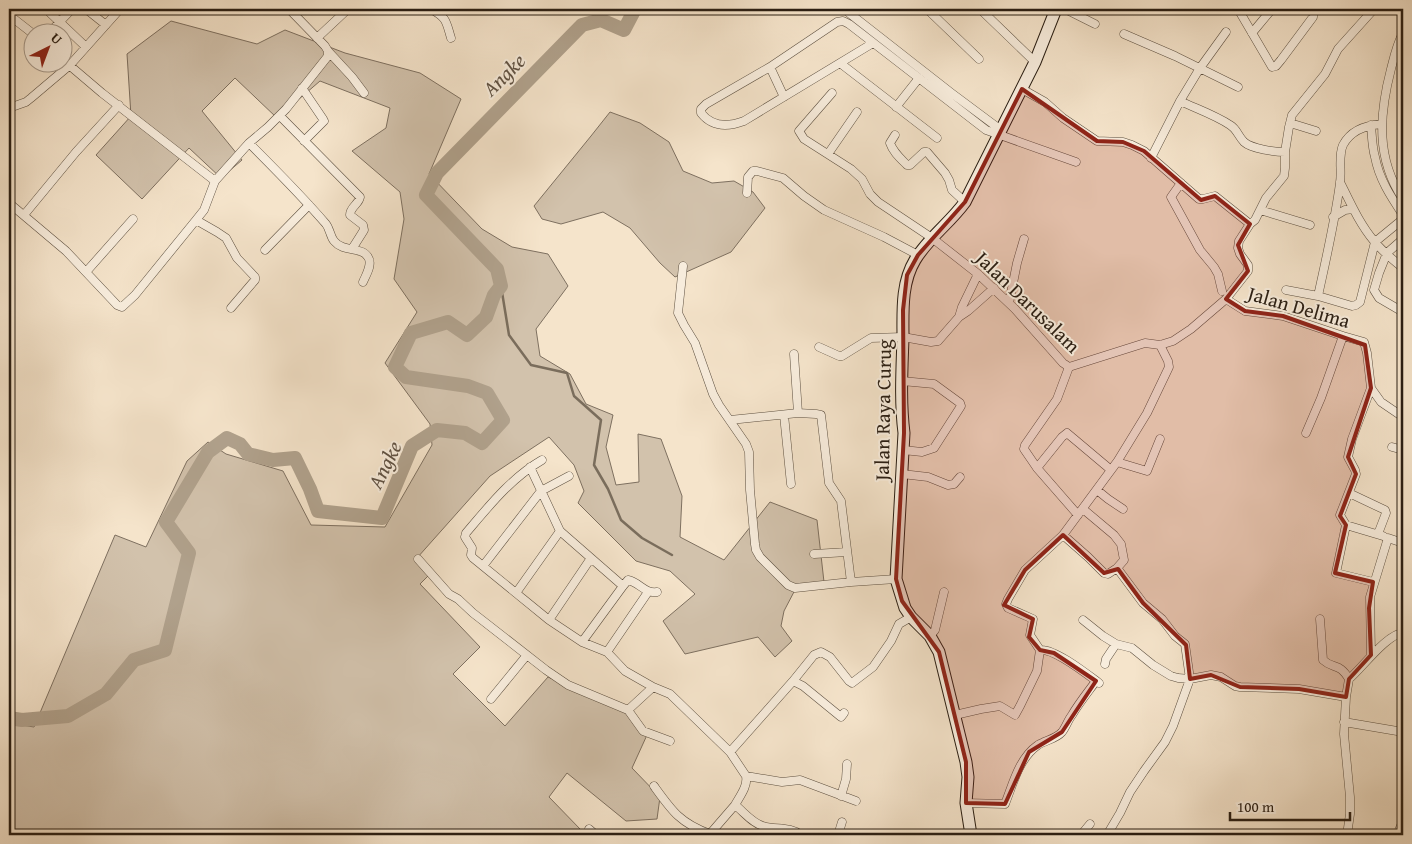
<svg xmlns="http://www.w3.org/2000/svg" width="1412" height="844" viewBox="0 0 1412 844" font-family="'Gentium Book Plus',serif">
<rect width="100%" height="100%" fill="#f5e4cb"/>
<filter id="stains"><feTurbulence type="fractalNoise" baseFrequency=".004" numOctaves="4"/><feColorMatrix values="0 0 0 0 .2 0 0 0 0 .09 0 0 0 0 .02 0 0 0 .5 -.17"/></filter>
<radialGradient id="worn" r=".72"><stop offset=".6" stop-color="#630" stop-opacity="0"/><stop offset="1" stop-color="#630" stop-opacity=".3"/></radialGradient>
<path fill="#d2c2ac" stroke="#7e7060" d="M171,21L257,44L285,30L345,53L420,73L461,99L429,174L482,229L512,247L548,254L568,286L536,329L540,356L570,374L586,404L613,415L606,447L616,485L639,482L638,434L661,439L682,496L680,537L724,560L770,502L817,520L824,582L796,588L784,611L781,626L792,641L775,657L758,637L685,654L663,621L695,594L670,571L636,561L578,503L584,491L574,465L549,437L490,476L417,558L432,572L420,584L480,647L453,674L505,726L548,677L626,711L647,735L632,768L660,797L657,819L626,821L567,773L549,797L581,830L577,835H9V723L34,727L115,535L146,547L187,461L208,442L226,454L283,471L311,525L385,527L432,445L430,424L385,363L417,312L394,279L404,219L400,192L352,151L386,128L390,108L320,81L277,118L235,78L202,111L242,160L221,178L189,148L142,199L96,155L131,116L127,54Z
M610,112L640,123L669,142L683,171L712,183L734,181L753,192L765,208L731,252L675,277L660,263L630,228L603,212L561,224L542,219L534,206L591,136Z"/>
<g fill="none" stroke-linecap="round" stroke-linejoin="round">
<path stroke="#7a6d5c" stroke-width="2.5" d="M501,286L509,335L531,365L567,373L574,396L601,420L594,465L608,489L621,520L642,538L672,555"/>
<path stroke="#b0a18c" stroke-width="14" d="M9,718L22,720L68,716L106,694L134,660L165,650L189,553L166,522L208,452L227,438L240,444L248,454L273,460L295,458L310,489L318,511L382,518L412,446L437,430L465,433L482,443L503,420L487,393L468,386L406,377L395,367L411,333L448,322L467,335L486,317L494,295L501,286L497,269L426,195L437,173L582,25L601,20L624,30L635,9"/>
<g stroke="#5d5041" stroke-width="9">
<path id="street" d="M46,9L86,47
M86,9L106,25
M393,9H396
M431,9C447,18 446,21 451,38
M844,9L950,92L1001,130
M927,9L979,59
M980,9L1035,62
M1065,9L1095,24
M1238,9L1272,67L1276,66L1281,60L1313,17V13L1307,9
M9,15L32,33
M50,32L72,9
M1252,33L1272,9
M1403,33C1397,44 1394,57 1391,69C1379,115 1376,159 1403,199
M1124,34L1175,56L1238,87
M317,38L348,9
M873,43L744,121C728,127 712,127 701,113V109L706,104L770,67L837,22L843,21L849,24L986,130L1076,162
M328,51L352,77L364,93
M62,59L102,93L215,181
M840,63L937,138
M770,67L784,97
M302,88L323,119L324,121L304,141
M1022,89L1045,102L1063,118L1097,141L1123,142L1132,145L1144,151L1199,199H1203L1215,196L1250,224
M832,93L799,131L804,139L851,169L862,179L870,194L878,202L932,238L978,274L1015,309L1063,363L1069,367L1145,343L1160,345L1173,341L1191,329L1226,299L1248,271V265L1240,254L1238,248L1239,241L1250,224L1255,220L1266,198L1284,176L1285,168V152L1289,127L1292,115L1325,74L1338,49L1374,9
M1180,101C1197,109 1215,115 1230,125C1237,129 1238,136 1244,142C1252,149 1275,152 1285,152
M896,107L919,78
M9,108L26,102L31,98L70,65L120,9
M280,116L360,197C359,204 350,207 350,215L363,225L364,230L352,249
M1290,123L1316,131
M1382,124C1366,125 1351,130 1343,145C1338,156 1342,171 1340,183C1335,221 1326,259 1318,296L1352,306L1356,305L1360,302L1375,242L1403,219
M1371,125C1372,136 1372,147 1375,157C1379,179 1391,197 1403,215
M895,135L890,143C893,152 900,158 907,165H910L924,152H927L945,173L949,180L952,190L965,202
M249,143C275,169 302,196 326,224C330,229 330,236 334,241C344,253 361,246 368,257C373,264 366,275 363,282
M828,154L857,112
M1151,158L1180,101L1200,68L1226,32
M1340,182C1350,202 1359,223 1374,241C1382,251 1393,260 1403,268
M1181,183L1171,197L1200,250L1214,267L1218,274L1222,291
M747,193L748,177L753,171H757L783,178L804,196L824,210L884,237L918,255
M9,203L66,251L117,305L122,307L135,295L196,220L204,210L215,181L249,143L268,127L286,109L328,56V51L325,46L289,9
M1260,210L1310,225
M24,215L76,152L119,105
M1333,217L1345,210L1353,209
M196,220L217,232L226,238L237,258L255,277V280L231,308
M1403,239L1387,253L1379,273L1374,290L1379,298L1403,312
M265,250L309,205
M683,266L678,313L684,325L695,343L713,394L719,405L746,444L749,452L750,490L755,544L756,550L760,557L788,585L795,588L851,582L896,579
M86,272L133,219
M1286,290L1318,296
M1226,299L1245,311L1283,316L1343,336L1364,342L1367,353L1371,388L1381,402L1403,417
M1009,303L1017,263L1024,239
M959,317L962,307L978,274
M819,347L839,356H842L871,338L903,337L931,342L938,341L959,317L968,311L994,288
M794,354L798,413
M1069,367L1057,399L1025,445L1024,449L1037,468L1078,515
M902,381L934,384L960,403L961,406L934,448L922,452L903,450
M1371,388L1352,439L1348,457L1355,470L1356,474L1340,515L1346,525L1336,573L1373,582
M784,415L791,484
M730,420L798,413L816,414L821,415L829,483L841,501L851,582
M1306,433L1321,398L1343,336
M1392,447L1403,450
M542,460C511,478 489,506 466,533L465,537L472,548L471,555L473,558L549,620L582,642L607,652L625,671L653,687L670,694L730,752L746,776C748,786 740,796 735,805C744,812 752,823 763,826C776,830 789,826 801,835
M1117,462L1147,471L1160,439
M530,467L560,531L623,586L628,580C639,582 645,594 657,592
M1037,468L1062,437L1067,433L1111,470
M902,474L928,477L948,485L954,484L960,477
M1097,490L1108,499L1123,509
M1349,493L1385,510L1386,513L1378,534
M1083,509L1114,535L1121,544L1124,560L1117,568L1143,603L1162,619L1175,636L1185,644L1190,679L1173,726L1165,742L1144,771L1130,792L1120,813L1107,835
M1346,525L1383,536
M1063,535L1088,557L1104,573L1108,574L1117,568
M814,554L847,552
M418,559L449,594L458,599L473,613L546,670L568,685L628,710L643,731L670,741
M483,566L541,491L569,476
M516,593L560,531
M1320,619L1323,660C1334,670 1339,662 1349,679
M549,620L591,558
M1083,620L1103,636L1116,644L1132,648L1153,665L1171,676L1178,678L1190,679L1211,675L1221,677L1235,686L1240,687L1299,689L1346,697
M930,636L935,630L944,592
M582,642L623,586
M1040,650C1054,648 1087,674 1099,683
M607,652L648,592
M1371,655L1370,597L1388,538L1403,543
M1105,664L1106,659L1116,644
M793,681L814,655L821,652L830,657L849,681L852,683L873,667L891,641L899,624L911,617
M491,699L527,655
M628,710L653,687
M955,715L981,709L1000,706L1015,715L1020,706L1037,671L1040,650L1030,635L1033,619L1008,608L1006,604L1008,599L1025,570L1063,535L1117,462L1147,413L1169,367L1168,361L1160,345
M1344,722L1403,732
M730,752L793,681L803,686L841,717L844,713
M746,776L782,782L800,780L856,801
M654,786C672,811 680,823 710,834
M841,796L846,779L847,764
M966,803L1005,804C1013,784 1019,758 1038,745C1046,740 1056,739 1062,732C1066,727 1068,720 1072,715C1079,703 1088,692 1096,681
M589,829L596,835
M709,835L735,805
M838,835L842,822
M1081,835L1090,824
M1347,835L1350,814V797L1344,734L1346,697L1349,679C1361,669 1388,633 1403,633
M1397,835L1403,821"/>
</g>
<g stroke="#2a1e13" stroke-width="13">
<path id="secondary" d="M971,835L966,803L968,777L966,762L939,652L930,636L911,617L905,608L896,579L904,433C900,401 902,369 903,338C903,312 901,283 915,260C928,238 950,223 965,202L1035,62L1056,9"/>
</g>
<use href="#street" stroke="#f8eddd" stroke-width="8"/>
<use href="#secondary" stroke="#f8eddd" stroke-width="11"/>
</g>
<path fill="#8f2418" fill-opacity="0.2" stroke="#8f2418" stroke-width="4" stroke-linejoin="round" d="M1022,89L1097,141L1123,142L1144,151L1201,200L1215,196L1250,224L1238,245L1248,271L1226,299L1245,311L1283,316L1365,345L1371,388L1348,457L1356,474L1340,516L1346,525L1335,573L1373,582L1369,608L1371,655L1349,679L1346,697L1299,689L1240,687L1211,675L1190,679L1186,645L1143,603L1118,569L1104,573L1063,535L1025,570L1004,605L1033,619L1029,637L1040,650L1054,653L1096,681L1062,732L1029,752L1005,804L966,803V762L939,652L902,601L896,579L904,433L903,310L907,275L918,255L965,202Z"/>
<g text-anchor="middle" stroke-width="4" stroke-linejoin="round" paint-order="stroke">
<g font-size="20" fill="#2a1e13" stroke="#f8eddd">
<text transform="translate(1028 302) rotate(44)" y="7">Jalan Darusalam</text>
<text transform="translate(1299 307) rotate(16)" y="7">Jalan Delima</text>
<text transform="translate(883 410) rotate(-89)" y="7">Jalan Raya Curug</text>
</g>
<g font-size="21" font-style="italic" fill="#605243" stroke="#f8eddd">
<text transform="translate(504 75) rotate(-45)" y="7">Angke</text>
<text transform="translate(385 465) rotate(-64)" y="7">Angke</text>
</g>
</g>
<rect width="1412" height="844" fill="none" stroke="#f5e4cb" stroke-width="30"/>
<rect x="10" y="10" width="1392" height="824" fill="none" stroke="#2a1e13" stroke-width="2.5"/>
<rect x="15" y="15" width="1382" height="814" fill="none" stroke="#2a1e13"/>
<g transform="translate(48 48) rotate(42)"><circle r="24" fill="#f8eddd" stroke="#a69a8c"/>
<path d="M0-4L9 19L0 12L-9 19Z" fill="#8f2418"/>
<text y="-8" font-size="14" font-weight="bold" text-anchor="middle" fill="#2a1e13">U</text>
</g>
<path d="M1230 812v8h120v-8" fill="none" stroke="#2a1e13" stroke-width="2.5"/>
<text x="1237" y="812" font-size="15" fill="#2a1e13" stroke="#f8eddd" stroke-width="4" paint-order="stroke">100 m</text>
<rect width="100%" height="100%" filter="url(#stains)"/>
<rect width="100%" height="100%" fill="url(#worn)"/>
</svg>
